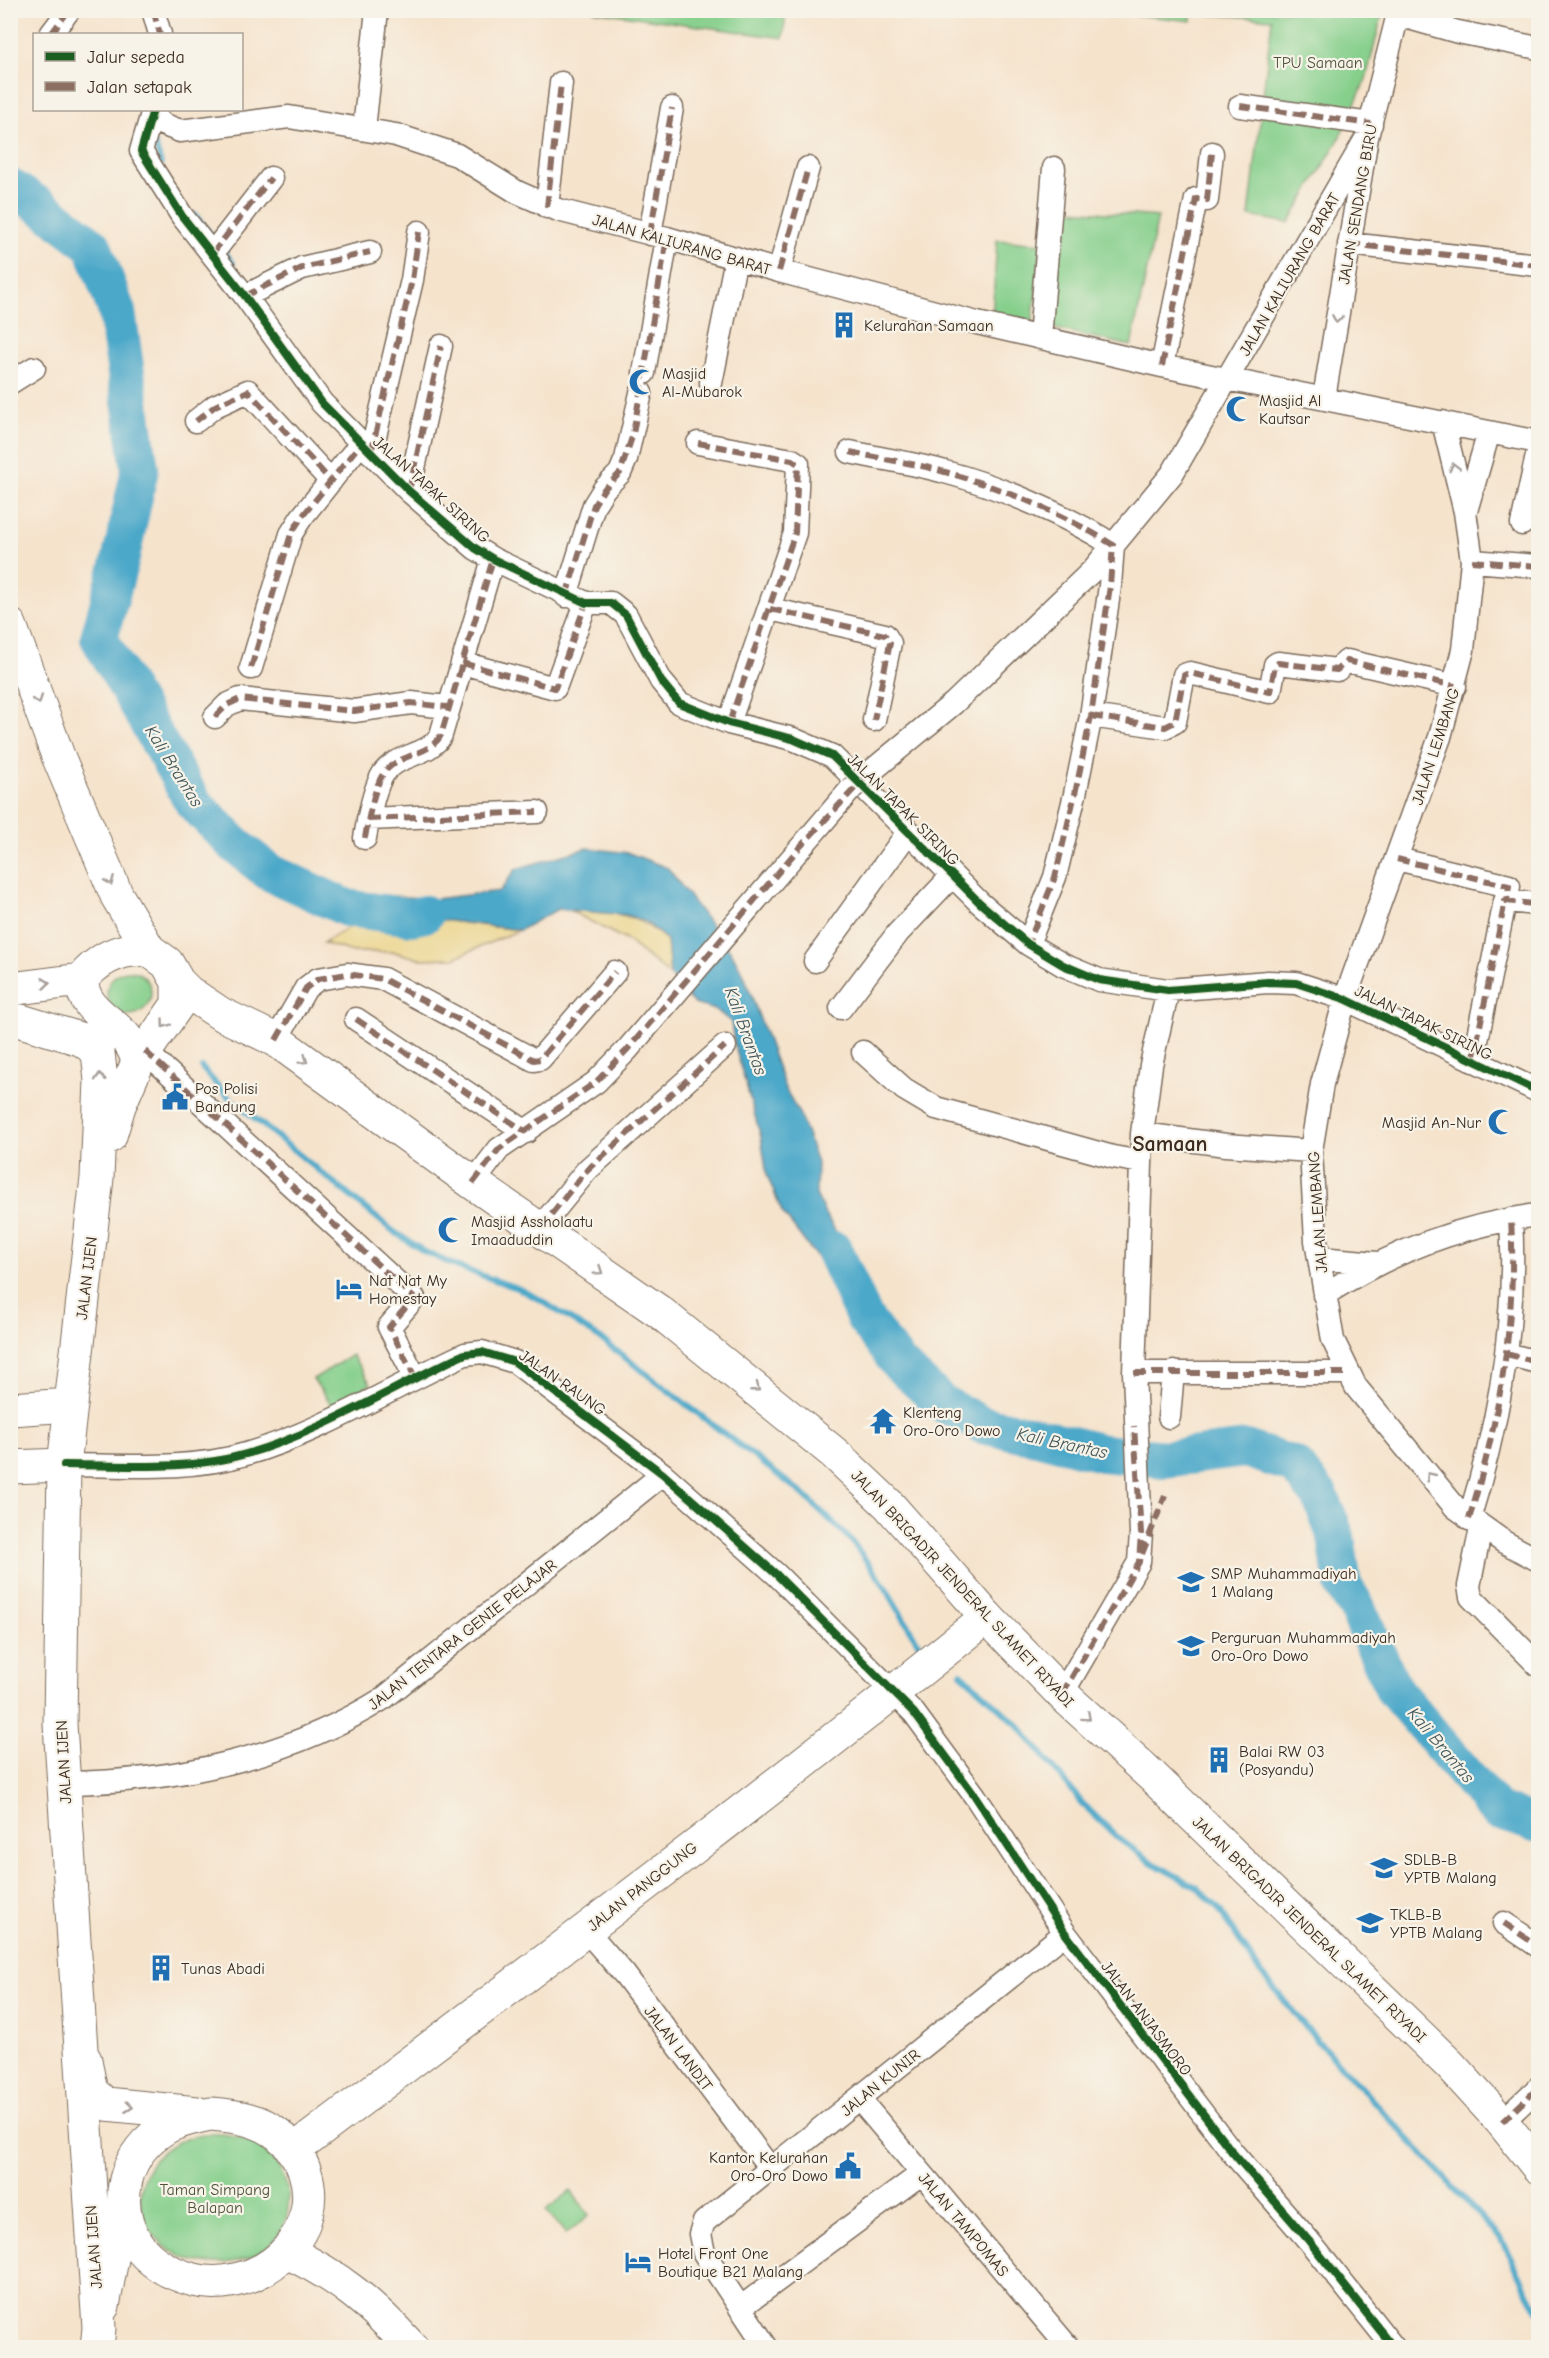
<svg xmlns="http://www.w3.org/2000/svg" width="1549" height="2358" viewBox="0 0 1549 2358" font-family="'Comic Neue',sans-serif">
<rect width="100%" height="100%" fill="#f7f3e8"/>
<filter id="ink" filterUnits="userSpaceOnUse"><feTurbulence type="fractalNoise" baseFrequency=".0167" numOctaves="2"/><feDisplacementMap in="SourceGraphic" scale="12" xChannelSelector="R" yChannelSelector="G"/><feConvolveMatrix kernelMatrix="1 2 1 2 8 2 1 2 1" color-interpolation-filters="sRGB"/></filter>
<filter id="wash" filterUnits="userSpaceOnUse"><feTurbulence type="fractalNoise" baseFrequency=".008" numOctaves="4" result="noise"/><feDisplacementMap in="SourceGraphic" scale="24" xChannelSelector="R" yChannelSelector="G"/><feGaussianBlur stdDeviation="1.35" result="paint"/><feColorMatrix in="noise" values="0 0 0 0 0 0 0 0 0 0 0 0 0 0 0 0 0 1.4 0 .05"/><feComposite in="paint" operator="in"/></filter>
<g filter="url(#wash)">
<rect width="100%" height="100%" fill="#f5e3cc"/>
<path fill="#85cf8b" stroke="#607c54" stroke-width="1.5" d="M593,11L786,10V11L783,38Z
M1100,11H1383L1366,79L1338,141L1289,223L1249,216L1272,19L1191,13V21Z
M1058,209L1158,217L1131,346L1053,328L1051,324Z
M997,240L1042,244L1032,325L992,318Z
M107 993a22 22 0 1 1 44 0a22 22 0 1 1-44 0Z
M352,1355L371,1384L332,1406L313,1379Z
M204,2134C302,2127 319,2248 232,2262C135,2278 99,2154 204,2134Z
M571,2191L589,2215L566,2234L546,2210Z"/>
<path fill="#eeda9e" stroke="#94825e" stroke-width="1.5" d="M569,910C615,915 629,908 667,940L670,975L628,941Z
M374,920L405,926L442,920L520,930L454,958L420,959L394,952H353L323,943L351,926Z"/>
<path fill="#4ba8c9" stroke="#436974" stroke-width="1.5" d="M587,848L629,853L668,868L731,952L744,975L785,1088L800,1115L817,1163L816,1194L825,1214L869,1286L841,1307L821,1263L782,1212L767,1175L761,1137L734,1043L731,1022L716,1010L694,1004L670,975L667,940L646,922L627,915L558,909L520,930L442,920L405,926L374,920L381,895L434,899L500,891L516,869Z"/>
<g fill="none" stroke-linecap="round" stroke-linejoin="round">
<path stroke="#4ba8c9" stroke-width="6" d="M155,144L161,164
M195,215L233,263
M202,1068L226,1095L393,1231L425,1252L461,1268L517,1288L539,1299L601,1339L803,1494L851,1540L884,1585L921,1648
M961,1673L1020,1727L1083,1804L1118,1838L1151,1862L1198,1888L1219,1909L1258,1969L1315,2038L1500,2238L1538,2311"/>
<path stroke="#4ba8c9" stroke-width="38" d="M10,187L42,207L93,246L117,312L140,469L120,562L99,638L193,802L234,844L269,872L347,908L412,917L425,914
M834,1250L865,1319L899,1364L943,1404L982,1425L1037,1436L1102,1453L1165,1459L1246,1449L1294,1465L1320,1496L1336,1537L1343,1585L1357,1608L1394,1690L1497,1811L1538,1824"/>
</g>
</g>
<g filter="url(#ink)">
<g fill="none" stroke-linecap="round" stroke-linejoin="round">
<g stroke="#7c6b5b" stroke-width="25">
<path id="street" d="M153,10L160,34
M1398,15L1458,32L1538,48
M51,34L69,10
M1240,106L1371,124
M153,110L141,151L182,216L245,296L322,403L409,491L475,548L493,559L586,603H611L626,615L661,681L679,703L729,723L793,739L832,756L980,903L1028,944L1063,965L1099,980L1168,990L1268,982L1296,983L1345,999L1538,1091
M152,112L162,124L180,131L289,117L396,135L457,155L517,192L558,210L667,238L779,271L977,323L1162,366L1538,442
M364,129L377,10
M547,207L561,83
M650,234L672,108
M1349,244L1538,265
M212,254L271,178
M779,271L808,168
M245,296L302,268L370,252
M1040,338L1054,168
M1162,366L1196,199L1207,200L1212,153
M644,373L667,238
M10,383L34,368
M711,383L736,258
M1324,398L1367,137L1399,10
M196,421L215,406L248,391L331,481
M1443,422L1465,512L1472,561L1463,650L1440,737L1345,999L1322,1084L1311,1151L1316,1241L1333,1340L1356,1387L1455,1507L1504,1542L1538,1560
M698,443L792,460L798,464L795,533L729,723
M850,452C881,459 914,463 945,472C998,486 1066,515 1113,545L1110,586L1091,716L1075,794L1055,877L1028,944
M371,453L412,280L419,232
M409,491L441,346
M1466,511L1489,432
M1522,524L1538,451
M1472,561L1538,566
M566,596L594,505L604,489L620,473L626,459L641,393
M770,609L885,635L890,643L874,720
M462,663L555,688L586,603
M251,668L291,534L301,518L361,443
M1091,716L1165,727L1175,722L1184,675L1190,673L1270,692L1275,665L1278,663L1337,670L1347,661L1455,686
M215,717L227,705L240,699L354,711L411,703L447,707
M868,774L954,703L1092,571L1172,474L1367,137
M368,819L537,812
M365,838C368,820 374,788 383,774C396,754 430,756 441,735L493,559
M1397,859L1509,886L1507,900
M815,961L909,831
M841,1008L898,933L952,876
M356,1019L526,1132
M276,1040L306,988L318,979L347,974L383,979L534,1060L540,1059L615,972
M145,1051L414,1298L389,1327L415,1377
M863,1052L904,1089L936,1108L1113,1157L1141,1162
M1473,1061L1505,901L1538,904
M1142,1134L1226,1145L1311,1151
M473,1183L499,1149L596,1082L627,1050L851,789
M540,1228L587,1170L725,1046
M1319,1258L1377,1263
M1324,1295C1390,1252 1461,1225 1538,1215
M1506,1354L1538,1362
M1134,1373H1349
M1169,1417L1173,1372
M64,1465C123,1465 189,1471 246,1454C319,1433 395,1386 465,1354L482,1352L515,1362L663,1474L777,1575L914,1713L975,1796L1065,1933L1233,2153L1309,2241L1394,2348
M1469,1519C1499,1423 1517,1319 1511,1219
M1481,1528L1469,1586L1471,1597L1538,1665
M1062,1694L1139,1562L1141,1533L1134,1373L1142,1134L1151,1065L1168,990
M64,1783C174,1782 289,1758 384,1698L663,1474
M1504,1923L1538,1946
M586,1930L625,1975L770,2168
M860,2100L1069,2348
M1502,2122L1538,2088
M740,2308L921,2174
M767,2348L704,2253L700,2234L704,2222L1065,1933"/>
</g>
<g stroke="#7c6b5b" stroke-width="35">
<path id="secondary" d="M10,1409L71,1405
M10,1467L64,1465
M85,2060L91,2092L106,2104L197,2113
M211,2114C235,2116 260,2119 279,2135C331,2179 310,2251 252,2275C233,2282 213,2285 194,2280C171,2274 151,2264 137,2244C111,2203 124,2151 167,2127C180,2120 196,2117 211,2114Z
M293,2151C526,1975 760,1801 987,1617
M287,2252C339,2276 373,2305 412,2348
M103,2306L122,2206"/>
</g>
<g stroke="#7c6b5b" stroke-width="35">
<path id="primary" d="M10,625L58,756L117,896L149,950L167,963L178,982V1004L138,1062L119,1106L110,1136
M178,982L188,992L221,1014L276,1040L473,1183L661,1313L834,1453L888,1504L987,1617L1062,1694L1152,1776L1450,2065L1502,2122L1538,2167
M10,989L81,980
M21,1021L83,1040L98,1052L101,1081L97,1178L64,1465L60,1724L99,2328L97,2348
M138,1062C129,1021 85,1021 81,980C99,958 121,947 149,950"/>
</g>
<use href="#street" stroke="#fff" stroke-width="22"/>
<use href="#secondary" stroke="#fff" stroke-width="33"/>
<use href="#primary" stroke="#fff" stroke-width="33"/>
<g stroke="#7c6b5b" stroke-width="25" stroke-linecap="butt">
<path id="street-bridge" d="M851,789L868,774"/>
</g>
<use href="#street-bridge" stroke="#fff" stroke-width="22"/>
<path stroke="#8d6e63" stroke-width="6" stroke-dasharray="12 6" stroke-linecap="butt" d="M153,10L160,34
M51,34L69,10
M1240,106L1371,124
M547,207L561,83
M650,234L672,108
M1349,244L1538,265
M212,254L271,178
M779,271L808,168
M245,296L302,268L370,252
M1162,366L1196,199L1207,200L1212,153
M196,421L215,406L248,391L331,481
M698,443L792,460L798,464L795,533L729,723
M850,452C881,459 914,463 945,472C998,486 1066,515 1113,545L1110,586L1091,716L1075,794L1055,877L1028,944
M371,453L412,280L419,232
M409,491L441,346
M1472,561L1538,566
M566,596L594,505L604,489L620,473L633,434L667,238
M770,609L885,635L890,643L874,720
M462,663L555,688L586,603
M251,668L291,534L301,518L361,443
M1091,716L1165,727L1175,722L1184,675L1190,673L1270,692L1275,665L1278,663L1337,670L1347,661L1455,686
M215,717L227,705L240,699L354,711L411,703L447,707
M368,819L537,812
M365,838C368,820 374,788 383,774C396,754 430,756 441,735L493,559
M1397,859L1509,886L1507,900
M356,1019L526,1132
M276,1040L306,988L318,979L347,974L383,979L534,1060L540,1059L615,972
M145,1051L414,1298L389,1327L415,1377
M1473,1061L1505,901L1534,904L1538,889
M473,1183L499,1149L596,1082L627,1050L799,848L868,774
M540,1228L587,1170L725,1046
M1506,1354L1538,1362
M1134,1373H1349
M1469,1519C1499,1423 1517,1319 1511,1219
M1142,1554L1165,1496
M1062,1694L1139,1562L1141,1533L1134,1426
M1504,1923L1538,1946
M1502,2122L1538,2088"/>
<g stroke="#f7f3e8" stroke-width="11">
<path id="cycleway" d="M153,110L141,151L182,216L245,296L322,403L409,491L475,548L493,559L586,603H611L626,615L661,681L679,703L729,723L793,739L832,756L980,903L1028,944L1063,965L1099,980L1168,990L1268,982L1296,983L1345,999L1538,1091
M64,1465C123,1465 189,1471 246,1454C319,1433 395,1386 465,1354L482,1352L515,1362L663,1474L777,1575L914,1713L975,1796L1065,1933L1233,2153L1309,2241L1394,2348"/>
</g>
<use href="#cycleway" stroke="#1b5e20" stroke-width="8"/>
</g>
<defs><path id="oneway-chevron" d="M-2-3.5L2.5 0L-2 3.5" fill="none" stroke-width="1.6" stroke-linecap="round" stroke-linejoin="round" transform="scale(1.5)"/></defs>
<g stroke="#a79f9a">
<use href="#oneway-chevron" transform="translate(1337 319) rotate(99)"/>
<use href="#oneway-chevron" transform="translate(1454 467) rotate(-104)"/>
<use href="#oneway-chevron" transform="translate(38 700) rotate(70)"/>
<use href="#oneway-chevron" transform="translate(110 881) rotate(67)"/>
<use href="#oneway-chevron" transform="translate(46 983) rotate(-7)"/>
<use href="#oneway-chevron" transform="translate(165 1024) rotate(126)"/>
<use href="#oneway-chevron" transform="translate(304 1060) rotate(35)"/>
<use href="#oneway-chevron" transform="translate(100 1077) rotate(-94)"/>
<use href="#oneway-chevron" transform="translate(599 1271) rotate(34)"/>
<use href="#oneway-chevron" transform="translate(756 1388) rotate(38)"/>
<use href="#oneway-chevron" transform="translate(1430 1476) rotate(-129)"/>
<use href="#oneway-chevron" transform="translate(1087 1717) rotate(42)"/>
<use href="#oneway-chevron" transform="translate(129 2107) rotate(7)"/>
</g>
</g>
<defs>
<g id="building-bare" transform="scale(2.07)"><path d="M-4-6H4V6H1V3H-1V6H-4ZM-2.5-4.3h1.7v1.8h-1.7ZM.8-4.3h1.7v1.8H.8ZM-2.5-1h1.7V.8h-1.7ZM.8-1h1.7V.8H.8Z" fill="#1f6fb2" stroke="#f7f3e8" stroke-width="2.5" paint-order="stroke"/></g>
<g id="mosque-bare" transform="scale(2.07)"><path d="M3.5-4.9A6 6 0 1 0 3.5 4.9A5 5 0 1 1 3.5-4.9Z" fill="#1f6fb2" stroke="#f7f3e8" stroke-width="2.5" paint-order="stroke"/></g>
<g id="civic-bare" transform="scale(2.07)"><path d="M-.6-6.5H3V-4.5H.6V-3L4-1V1h2V6H-6V1h2V-1L-.6-3ZM-1.2 2.5V6h2.4V2.5Z" fill="#1f6fb2" stroke="#f7f3e8" stroke-width="2.5" paint-order="stroke"/></g>
<g id="hotel-bare" transform="scale(2.07)"><path d="M-6-4.5h1.5V1H6V5H4.5V3h-9V5H-6ZM-4 0a1.8 1.8 0 1 1 3.6 0ZM.5 0V-2.5h3Q6-2.5 6 0Z" fill="#1f6fb2" stroke="#f7f3e8" stroke-width="2.5" paint-order="stroke"/></g>
<g id="temple-bare" transform="scale(2.07)"><path d="M0-6L5-2H3V0L6.5 2.5H4V6H1.5V3h-3V6H-4V2.5H-6.5L-3 0V-2H-5Z" fill="#1f6fb2" stroke="#f7f3e8" stroke-width="2.5" paint-order="stroke"/></g>
<g id="school-bare" transform="scale(2.07)"><path d="M0-5L7-2L0 1L-7-2ZM-4 1L0 2.5L4 1V4Q0 6-4 4Z" fill="#1f6fb2" stroke="#f7f3e8" stroke-width="2.5" paint-order="stroke"/></g>
</defs>
<g fill-rule="evenodd">
<use href="#building-bare" x="844" y="325"/>
<use href="#mosque-bare" x="642" y="382"/>
<use href="#mosque-bare" x="1239" y="409"/>
<use href="#civic-bare" x="175" y="1097"/>
<use href="#mosque-bare" x="1501" y="1122"/>
<use href="#mosque-bare" x="451" y="1230"/>
<use href="#hotel-bare" x="349" y="1289"/>
<use href="#temple-bare" x="883" y="1421"/>
<use href="#school-bare" x="1191" y="1582"/>
<use href="#school-bare" x="1191" y="1646"/>
<use href="#building-bare" x="1219" y="1760"/>
<use href="#school-bare" x="1384" y="1868"/>
<use href="#school-bare" x="1370" y="1923"/>
<use href="#building-bare" x="161" y="1968"/>
<use href="#civic-bare" x="848" y="2166"/>
<use href="#hotel-bare" x="638" y="2262"/>
</g>
<g text-anchor="middle" stroke-width="4.5" stroke-linejoin="round" paint-order="stroke">
<g font-size="16" fill="#4e5339" stroke="#f7f3e8">
<text x="1318" y="68">TPU Samaan</text>
<text x="215" y="2195">Taman Simpang<tspan x="215" dy="18">Balapan</tspan></text>
</g>
<g font-size="16" fill="#3b2a1e" stroke="#f7f3e8">
<text transform="translate(1357 204) rotate(-80)" y="6">JALAN SENDANG BIRU</text>
<text transform="translate(682 244) rotate(16)" y="6">JALAN KALIURANG BARAT</text>
<text transform="translate(1289 274) rotate(-60)" y="6">JALAN KALIURANG BARAT</text>
<text transform="translate(432 489) rotate(42)" y="6">JALAN TAPAK SIRING</text>
<text transform="translate(1435 746) rotate(-72)" y="6">JALAN LEMBANG</text>
<text transform="translate(904 809) rotate(45)" y="6">JALAN TAPAK SIRING</text>
<text transform="translate(1424 1022) rotate(26)" y="6">JALAN TAPAK SIRING</text>
<text transform="translate(1317 1212) rotate(-94)" y="6">JALAN LEMBANG</text>
<text transform="translate(86 1278) rotate(-83)" y="6">JALAN IJEN</text>
<text transform="translate(563 1382) rotate(35)" y="6">JALAN RAUNG</text>
<text transform="translate(963 1588) rotate(47)" y="6">JALAN BRIGADIR JENDERAL SLAMET RIYADI</text>
<text transform="translate(462 1634) rotate(-38)" y="6">JALAN TENTARA GENIE PELAJAR</text>
<text transform="translate(63 1762) rotate(-93)" y="6">JALAN IJEN</text>
<text transform="translate(642 1886) rotate(-38)" y="6">JALAN PANGGUNG</text>
<text transform="translate(1310 1929) rotate(44)" y="6">JALAN BRIGADIR JENDERAL SLAMET RIYADI</text>
<text transform="translate(1147 2018) rotate(53)" y="6">JALAN ANJASMORO</text>
<text transform="translate(679 2048) rotate(53)" y="6">JALAN LANDIT</text>
<text transform="translate(880 2082) rotate(-39)" y="6">JALAN KUNIR</text>
<text transform="translate(964 2224) rotate(50)" y="6">JALAN TAMPOMAS</text>
<text transform="translate(93 2247) rotate(-94)" y="6">JALAN IJEN</text>
</g>
<g font-size="16" fill="#3b2a1e" stroke="#f7f3e8" text-anchor="start">
<text x="864" y="331">Kelurahan Samaan</text>
<text x="662" y="379">Masjid<tspan x="662" dy="18">Al-Mubarok</tspan></text>
<text x="1259" y="406">Masjid Al<tspan x="1259" dy="18">Kautsar</tspan></text>
<text x="195" y="1094">Pos Polisi<tspan x="195" dy="18">Bandung</tspan></text>
<text x="1481" y="1128" text-anchor="end">Masjid An-Nur</text>
<text x="471" y="1227">Masjid Assholaatu<tspan x="471" dy="18">Imaaduddin</tspan></text>
<text x="369" y="1286">Nat Nat My<tspan x="369" dy="18">Homestay</tspan></text>
<text x="903" y="1418">Klenteng<tspan x="903" dy="18">Oro-Oro Dowo</tspan></text>
<text x="1211" y="1579">SMP Muhammadiyah<tspan x="1211" dy="18">1 Malang</tspan></text>
<text x="1211" y="1643">Perguruan Muhammadiyah<tspan x="1211" dy="18">Oro-Oro Dowo</tspan></text>
<text x="1239" y="1757">Balai RW 03<tspan x="1239" dy="18">(Posyandu)</tspan></text>
<text x="1404" y="1865">SDLB-B<tspan x="1404" dy="18">YPTB Malang</tspan></text>
<text x="1390" y="1920">TKLB-B<tspan x="1390" dy="18">YPTB Malang</tspan></text>
<text x="181" y="1974">Tunas Abadi</text>
<text x="828" y="2163" text-anchor="end">Kantor Kelurahan<tspan x="828" dy="18">Oro-Oro Dowo</tspan></text>
<text x="658" y="2259">Hotel Front One<tspan x="658" dy="18">Boutique B21 Malang</tspan></text>
</g>
<g font-size="18" font-style="italic" fill="#41565a" stroke="#f7f3e8">
<text transform="translate(174 766) rotate(58)" y="6">Kali Brantas</text>
<text transform="translate(746 1031) rotate(70)" y="6">Kali Brantas</text>
<text transform="translate(1062 1443) rotate(12)" y="6">Kali Brantas</text>
<text transform="translate(1441 1745) rotate(50)" y="6">Kali Brantas</text>
</g>
<g font-size="22" font-weight="bold" fill="#3b2a1e" stroke="#f7f3e8">
<text x="1170" y="1151">Samaan</text>
</g>
</g>
<rect width="1549" height="2358" fill="none" stroke="#f7f3e8" stroke-width="36"/>
<rect x="33" y="33" width="210" height="78" fill="#f7f3e8" stroke="#aca397" stroke-width="1.5"/>
<rect x="45" y="52" width="30" height="9" fill="#1b5e20" stroke="#aca397" stroke-width="1.5"/>
<text x="87" y="63" font-size="18" fill="#3b2a1e">Jalur sepeda</text>
<rect x="45" y="82" width="30" height="9" fill="#8d6e63" stroke="#aca397" stroke-width="1.5"/>
<text x="87" y="93" font-size="18" fill="#3b2a1e">Jalan setapak</text>
</svg>
